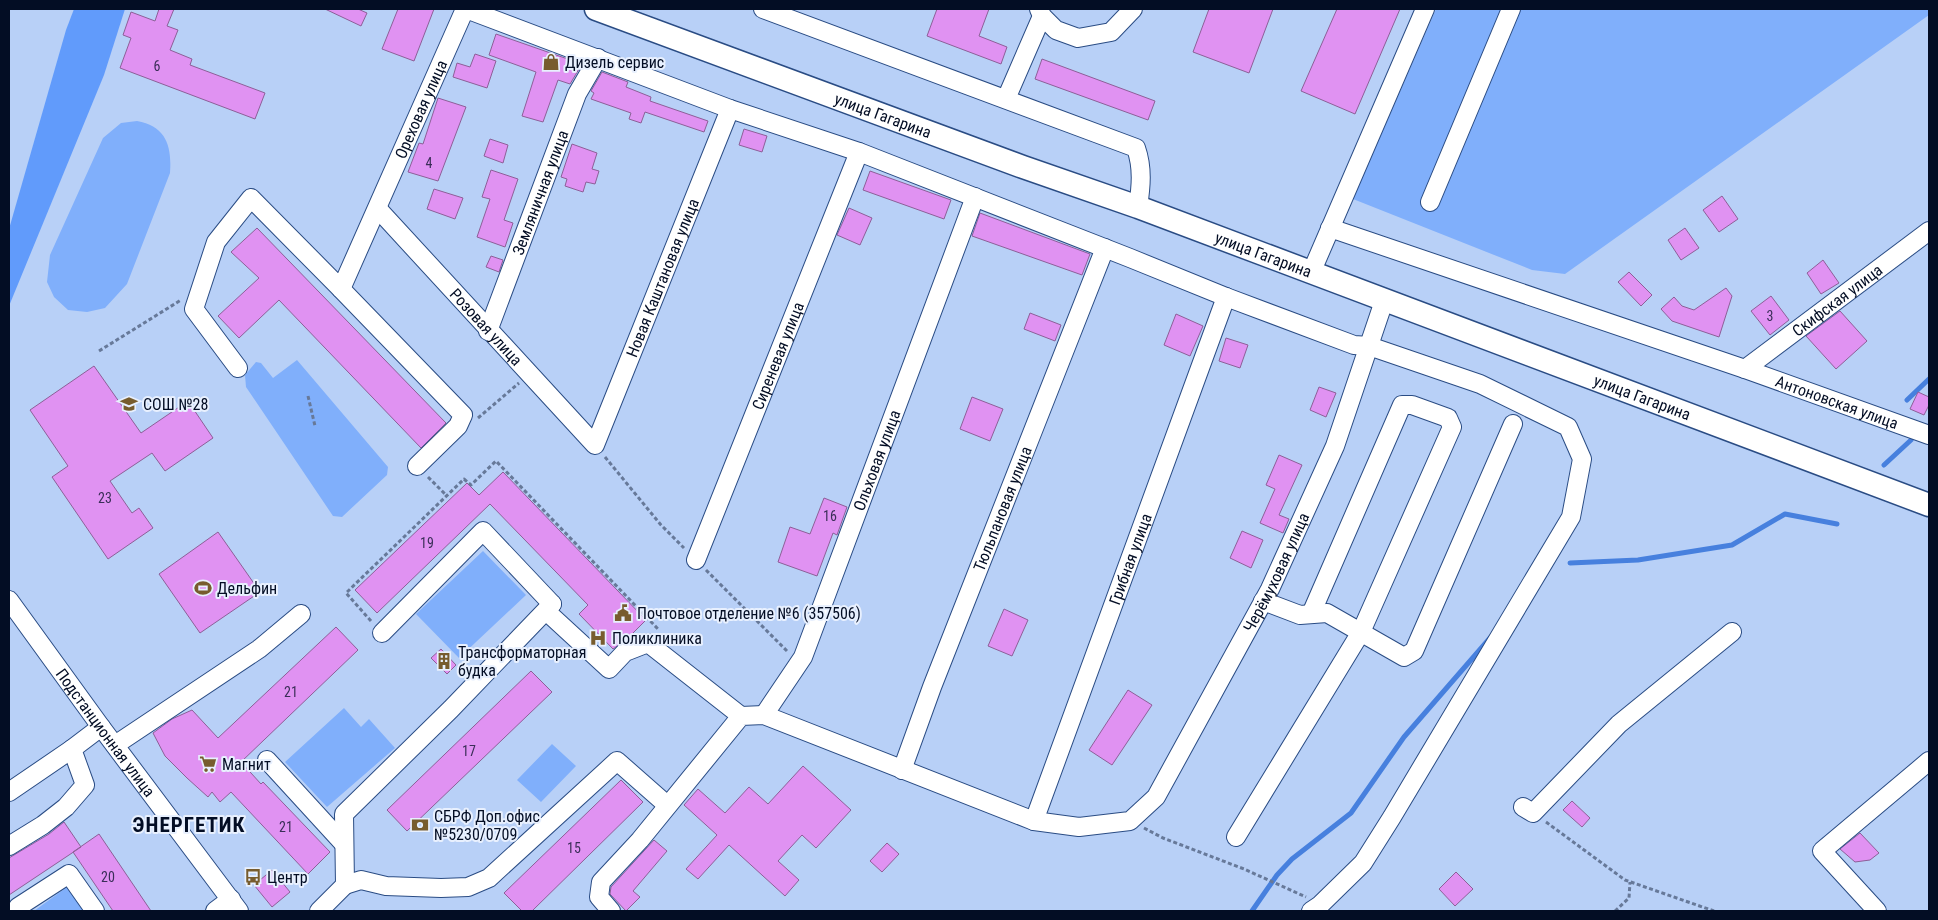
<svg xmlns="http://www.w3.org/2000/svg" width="1938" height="920" viewBox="0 0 1938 920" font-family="'Roboto Condensed',sans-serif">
<rect width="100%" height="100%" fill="#b8d0f7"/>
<path fill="#80affb" d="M1436,9H1929V15L1565,274L1532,270L1353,199Z
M137,121C166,126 172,146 170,173L127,284L105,308L87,312L68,310L54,297L47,282L50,255L103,138L121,123Z
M297,360L388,467L387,475L342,517L333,516L246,387L245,375L256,362L261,363L273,378Z
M483,551L526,595L459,658L416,614Z
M344,708L361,727L369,719L395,748L327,807L285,762Z
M552,744L576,766L541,802L517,780Z
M67,887L85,911H34Z"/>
<path fill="#619bfb" d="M74,9H125L104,75L9,306V229L66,30Z"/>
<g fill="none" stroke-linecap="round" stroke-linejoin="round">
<path stroke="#4780de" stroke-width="5" d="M1907,400L1929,379
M1884,465L1911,440
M1570,563L1638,560L1732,545L1785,514L1837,524
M1252,911L1277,875L1292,859L1351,813L1404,737L1490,638"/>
</g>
<path fill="#e092f2" stroke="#8d5f98" d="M159,9H174L167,26L178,30L170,50L192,59L190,65L265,93L255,119L120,68L131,38L123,35L131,12L155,21Z
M325,9H358L367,13L361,26Z
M398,9H434L414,61L382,49Z
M937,9H989L979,36L1007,47L1001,64L927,36Z
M1209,9H1273L1249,73L1193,52Z
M1337,9H1400L1355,114L1301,91Z
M496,34L582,64L570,84L558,80L543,122L522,116L536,72L489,55Z
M475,54L496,61L487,88L453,77L457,63L470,67Z
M1042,59L1155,101L1148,120L1035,79Z
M602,72L628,82L626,87L651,97L650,101L708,121L704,132L645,112L641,123L629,119L631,113L591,99L594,93L591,91Z
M438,98L466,107L438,181L408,172L419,143L423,144Z
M744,129L767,136L762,152L739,145Z
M490,139L508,145L503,163L484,156Z
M572,144L597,153L592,169L599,171L595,184L586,182L583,192L565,186L567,179L561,177Z
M491,170L518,179L504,220L513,223L505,247L477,237L490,199L482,197Z
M870,171L951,200L944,219L863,190Z
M434,189L463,198L455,219L427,209Z
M1722,196L1738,219L1719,232L1703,210Z
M849,208L872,218L860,245L837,235Z
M980,213L1090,254L1082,275L972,236Z
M257,228L446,423L421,448L279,300L239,338L218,316L259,278L231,252Z
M1685,228L1699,248L1681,260L1668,240Z
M491,256L503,260L499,272L486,267Z
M1823,260L1839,283L1821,294L1807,273Z
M1629,272L1652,295L1641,306L1618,282Z
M1726,288L1732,296L1719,337L1672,321L1661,309L1674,297L1682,306L1694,310Z
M1771,296L1789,320L1770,335L1751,311Z
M1840,311L1867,341L1836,369L1806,336Z
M1030,313L1061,325L1055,341L1024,329Z
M1176,314L1203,326L1190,356L1164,345Z
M1226,338L1248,345L1240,368L1219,361Z
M94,366L141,433L188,401L213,438L165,471L152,453L110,481L132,513L139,508L153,528L108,559L52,477L68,466L30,410Z
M1319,387L1336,393L1326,417L1310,410Z
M1918,392L1929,397V405L1924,415L1910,409Z
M972,397L1003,409L990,441L960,429Z
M1279,455L1302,465L1279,515L1289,519L1283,533L1260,523L1275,489L1266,485Z
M503,472L646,620L626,640L613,649L579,614L588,605L490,504L377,613L355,590L467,483L479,495Z
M824,498L847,507L837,535L833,533L817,576L778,562L790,527L810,534Z
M1242,531L1263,540L1251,568L1230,558Z
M218,532L260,592L200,633L159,574Z
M1004,609L1028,620L1012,656L988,646Z
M336,627L358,650L241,762L261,784L263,782L330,852L308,874L231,792L220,802L212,792L208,797L187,778L165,756L153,733L172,719L192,710L218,738Z
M441,649L456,665L447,674L431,658Z
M531,671L552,692L407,831L387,810Z
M1128,690L1152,705L1112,765L1089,750Z
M803,766L851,810L816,848L802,835L778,861L799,880L785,896L729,845L698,879L686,869L717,835L684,805L698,789L725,813L749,787L768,804Z
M621,780L643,802L532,911H522L504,893Z
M1572,801L1590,818L1582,827L1563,810Z
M64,822L81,847L9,895V858L49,834Z
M1860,833L1879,853L1870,860L1855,862L1840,849Z
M99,834L151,911H113L73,852Z
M654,840L667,851L633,891L640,897L626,911L610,894L611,887Z
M887,843L899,854L882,872L870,861Z
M272,870L290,892L272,907L254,885Z
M1456,872L1473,889L1455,906L1439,889Z"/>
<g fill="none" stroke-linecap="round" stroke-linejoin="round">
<g stroke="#2a4c84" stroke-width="20">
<g id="minor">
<path d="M466,9L730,109L859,152L1130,258L1226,297L1354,345L1369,346L1480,384L1568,427L1582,459L1571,517L1392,817L1363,863L1320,905L1311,911"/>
<path d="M763,9L1136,148C1143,168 1141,187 1138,207"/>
<path d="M1039,9L1042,16L1056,30L1078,38L1111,32L1133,9"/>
<path d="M1006,99L1042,16"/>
<path d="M1430,202L1511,9"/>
<path id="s1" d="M378,209L595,445L730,109"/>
<path id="s2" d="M1330,228L1745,369L1929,435"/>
<path d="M1311,273L1425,9"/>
<path d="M341,289L463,415L458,426L417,466"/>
<path id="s3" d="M488,331L577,94L598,58"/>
<path id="s4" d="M238,368L194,309L216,242L251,198L341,289L465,9"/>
<path id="s5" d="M1745,369L1929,231"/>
<path id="s6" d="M696,560L859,152"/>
<path id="s7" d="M9,600L101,727L239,911"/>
<path d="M1263,601L1300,615L1327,613L1404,657L1414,651L1513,424"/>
<path d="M382,633L483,531L552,604"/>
<path id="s8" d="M764,715L803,657L975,197"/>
<path d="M115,745L259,649L301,614"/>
<path d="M267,760L343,843"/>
<path id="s9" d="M902,770L932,687L1105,248"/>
<path d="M9,792L72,749"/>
<path d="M1523,807L1533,813L1619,724L1732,632"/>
<path id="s10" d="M1034,821L1226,297"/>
<path d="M1236,837L1361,632L1452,427L1448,418L1412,405H1402L1311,614"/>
<path d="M9,846L43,825L66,807L85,785L72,749L101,727"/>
<path d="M345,885L361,880L386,886L441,888L468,887L489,878L617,761L667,805"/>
<path d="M16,911L18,907L69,874L95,911"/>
<path d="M215,911L231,899"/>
<path d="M319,911L345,885L344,814L451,709L552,604L546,611L609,669L625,652L648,643L741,716"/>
<path id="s11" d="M611,911L599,897L601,882L640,840L741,716L764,715L1034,821L1079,827L1130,821L1156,797L1270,589L1335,446L1384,301"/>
<path d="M1877,911L1822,851L1929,761"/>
</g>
</g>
<g stroke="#2a4c84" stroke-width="25">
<g id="major">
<path id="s12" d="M596,9L1023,167L1138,207L1929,505"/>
</g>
</g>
<path stroke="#677999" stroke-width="3" stroke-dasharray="4 2.5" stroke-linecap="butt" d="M99,351L181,300
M308,396L315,426
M478,418L519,383
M605,457L661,525L684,548
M428,477L447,496
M706,570L788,652
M371,621L346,593L464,479L471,485L496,461L658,629
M1546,822L1625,880L1714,911
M1144,828L1163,838L1244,869L1306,897
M1615,911L1629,898L1630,882"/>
<use href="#minor" stroke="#fff" stroke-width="18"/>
<use href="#major" stroke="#fff" stroke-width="22"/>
</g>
<defs>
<g id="shop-bare" transform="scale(1.35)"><path d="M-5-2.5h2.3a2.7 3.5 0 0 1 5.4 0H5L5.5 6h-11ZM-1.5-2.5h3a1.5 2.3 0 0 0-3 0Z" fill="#775c2e" stroke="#e8f0fe" stroke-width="2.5" paint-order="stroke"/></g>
<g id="school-bare" transform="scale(1.35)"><path d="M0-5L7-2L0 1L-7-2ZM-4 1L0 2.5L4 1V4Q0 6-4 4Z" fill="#775c2e" stroke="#e8f0fe" stroke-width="2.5" paint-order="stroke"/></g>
<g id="stadium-bare" transform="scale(1.35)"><path d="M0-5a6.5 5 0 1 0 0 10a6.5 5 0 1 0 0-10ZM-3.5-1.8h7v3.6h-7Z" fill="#775c2e" stroke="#e8f0fe" stroke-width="2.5" paint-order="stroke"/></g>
<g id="civic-bare" transform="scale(1.35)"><path d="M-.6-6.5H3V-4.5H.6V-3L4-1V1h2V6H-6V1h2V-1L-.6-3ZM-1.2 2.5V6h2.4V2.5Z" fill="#775c2e" stroke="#e8f0fe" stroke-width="2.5" paint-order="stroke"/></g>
<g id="hospital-bare" transform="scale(1.35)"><path d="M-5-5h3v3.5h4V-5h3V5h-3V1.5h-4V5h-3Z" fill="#775c2e" stroke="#e8f0fe" stroke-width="2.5" paint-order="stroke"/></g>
<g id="building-bare" transform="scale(1.35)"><path d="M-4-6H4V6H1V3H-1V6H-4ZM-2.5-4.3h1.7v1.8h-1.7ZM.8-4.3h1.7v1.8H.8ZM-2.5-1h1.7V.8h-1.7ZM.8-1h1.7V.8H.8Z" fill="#775c2e" stroke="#e8f0fe" stroke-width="2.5" paint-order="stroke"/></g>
<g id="supermarket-bare" transform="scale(1.35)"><path d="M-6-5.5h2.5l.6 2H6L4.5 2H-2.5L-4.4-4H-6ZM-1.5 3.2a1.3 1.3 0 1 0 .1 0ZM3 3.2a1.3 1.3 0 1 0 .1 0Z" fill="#775c2e" stroke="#e8f0fe" stroke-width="2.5" paint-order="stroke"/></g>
<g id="bank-bare" transform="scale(1.35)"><path d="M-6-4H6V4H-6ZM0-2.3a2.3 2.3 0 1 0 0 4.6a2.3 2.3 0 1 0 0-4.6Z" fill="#775c2e" stroke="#e8f0fe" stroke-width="2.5" paint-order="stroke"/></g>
<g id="bus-bare" transform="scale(1.35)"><path d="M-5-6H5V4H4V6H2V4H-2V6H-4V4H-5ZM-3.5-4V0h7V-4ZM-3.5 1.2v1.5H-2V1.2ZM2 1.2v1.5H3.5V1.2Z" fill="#775c2e" stroke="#e8f0fe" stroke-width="2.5" paint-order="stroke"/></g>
</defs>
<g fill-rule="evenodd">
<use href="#shop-bare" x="551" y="62"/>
<use href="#school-bare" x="129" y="404"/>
<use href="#stadium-bare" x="203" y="588"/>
<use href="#civic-bare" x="623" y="613"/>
<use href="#hospital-bare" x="598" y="638"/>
<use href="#building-bare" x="444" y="661"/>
<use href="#supermarket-bare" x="208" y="764"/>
<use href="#bank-bare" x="420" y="825"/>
<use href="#bus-bare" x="253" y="877"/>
</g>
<g text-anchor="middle" stroke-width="4" stroke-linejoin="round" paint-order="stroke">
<g font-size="14" fill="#3a2e58">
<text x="157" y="71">6</text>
<text x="429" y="168">4</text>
<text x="1770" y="321">3</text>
<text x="105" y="503">23</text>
<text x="830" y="521">16</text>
<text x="427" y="548">19</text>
<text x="291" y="697">21</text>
<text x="469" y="756">17</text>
<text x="286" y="832">21</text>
<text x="574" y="853">15</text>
<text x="108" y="882">20</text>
</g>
<g font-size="16" fill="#030d24" stroke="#e8f0fe" text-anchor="start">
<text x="565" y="68">Дизель сервис</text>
<text x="143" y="410">СОШ №28</text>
<text x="217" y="594">Дельфин</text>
<text x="637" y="619">Почтовое отделение №6 (357506)</text>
<text x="612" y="644">Поликлиника</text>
<text x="458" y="658">Трансформаторная<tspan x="458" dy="18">будка</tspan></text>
<text x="222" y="770">Магнит</text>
<text x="434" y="822">СБРФ Доп.офис<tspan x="434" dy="18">№5230/0709</tspan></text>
<text x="267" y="883">Центр</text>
</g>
<g font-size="16" fill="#030d24" stroke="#e8f0fe">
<text dy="6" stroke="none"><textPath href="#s4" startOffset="525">Ореховая улица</textPath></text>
<text dy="6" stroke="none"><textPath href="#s12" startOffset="306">улица Гагарина</textPath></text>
<text dy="6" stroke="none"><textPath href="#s3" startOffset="148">Земляничная улица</textPath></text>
<text dy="6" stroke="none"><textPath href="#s12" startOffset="711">улица Гагарина</textPath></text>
<text dy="6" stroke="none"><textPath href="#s1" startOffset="501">Новая Каштановая улица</textPath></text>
<text dy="6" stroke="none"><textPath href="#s5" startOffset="115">Скифская улица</textPath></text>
<text dy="6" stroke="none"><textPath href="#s1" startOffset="160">Розовая улица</textPath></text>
<text dy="6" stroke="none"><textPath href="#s6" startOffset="220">Сиреневая улица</textPath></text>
<text dy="6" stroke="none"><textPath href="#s12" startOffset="1116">улица Гагарина</textPath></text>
<text dy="6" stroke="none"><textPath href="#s2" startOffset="536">Антоновская улица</textPath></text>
<text dy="6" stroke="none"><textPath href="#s8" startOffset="280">Ольховая улица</textPath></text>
<text dy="6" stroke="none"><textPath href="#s9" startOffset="280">Тюльпановая улица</textPath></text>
<text dy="6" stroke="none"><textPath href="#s10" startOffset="279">Грибная улица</textPath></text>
<text dy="6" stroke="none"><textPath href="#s11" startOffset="951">Черёмуховая улица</textPath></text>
<text dy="6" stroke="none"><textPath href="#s7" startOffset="164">Подстанционная улица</textPath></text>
</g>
<g font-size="21" font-weight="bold" letter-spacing="1" fill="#030d24" stroke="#e8f0fe">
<text x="189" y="832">ЭНЕРГЕТИК</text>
</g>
</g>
<rect width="1938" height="920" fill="none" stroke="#030d24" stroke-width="20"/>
</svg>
